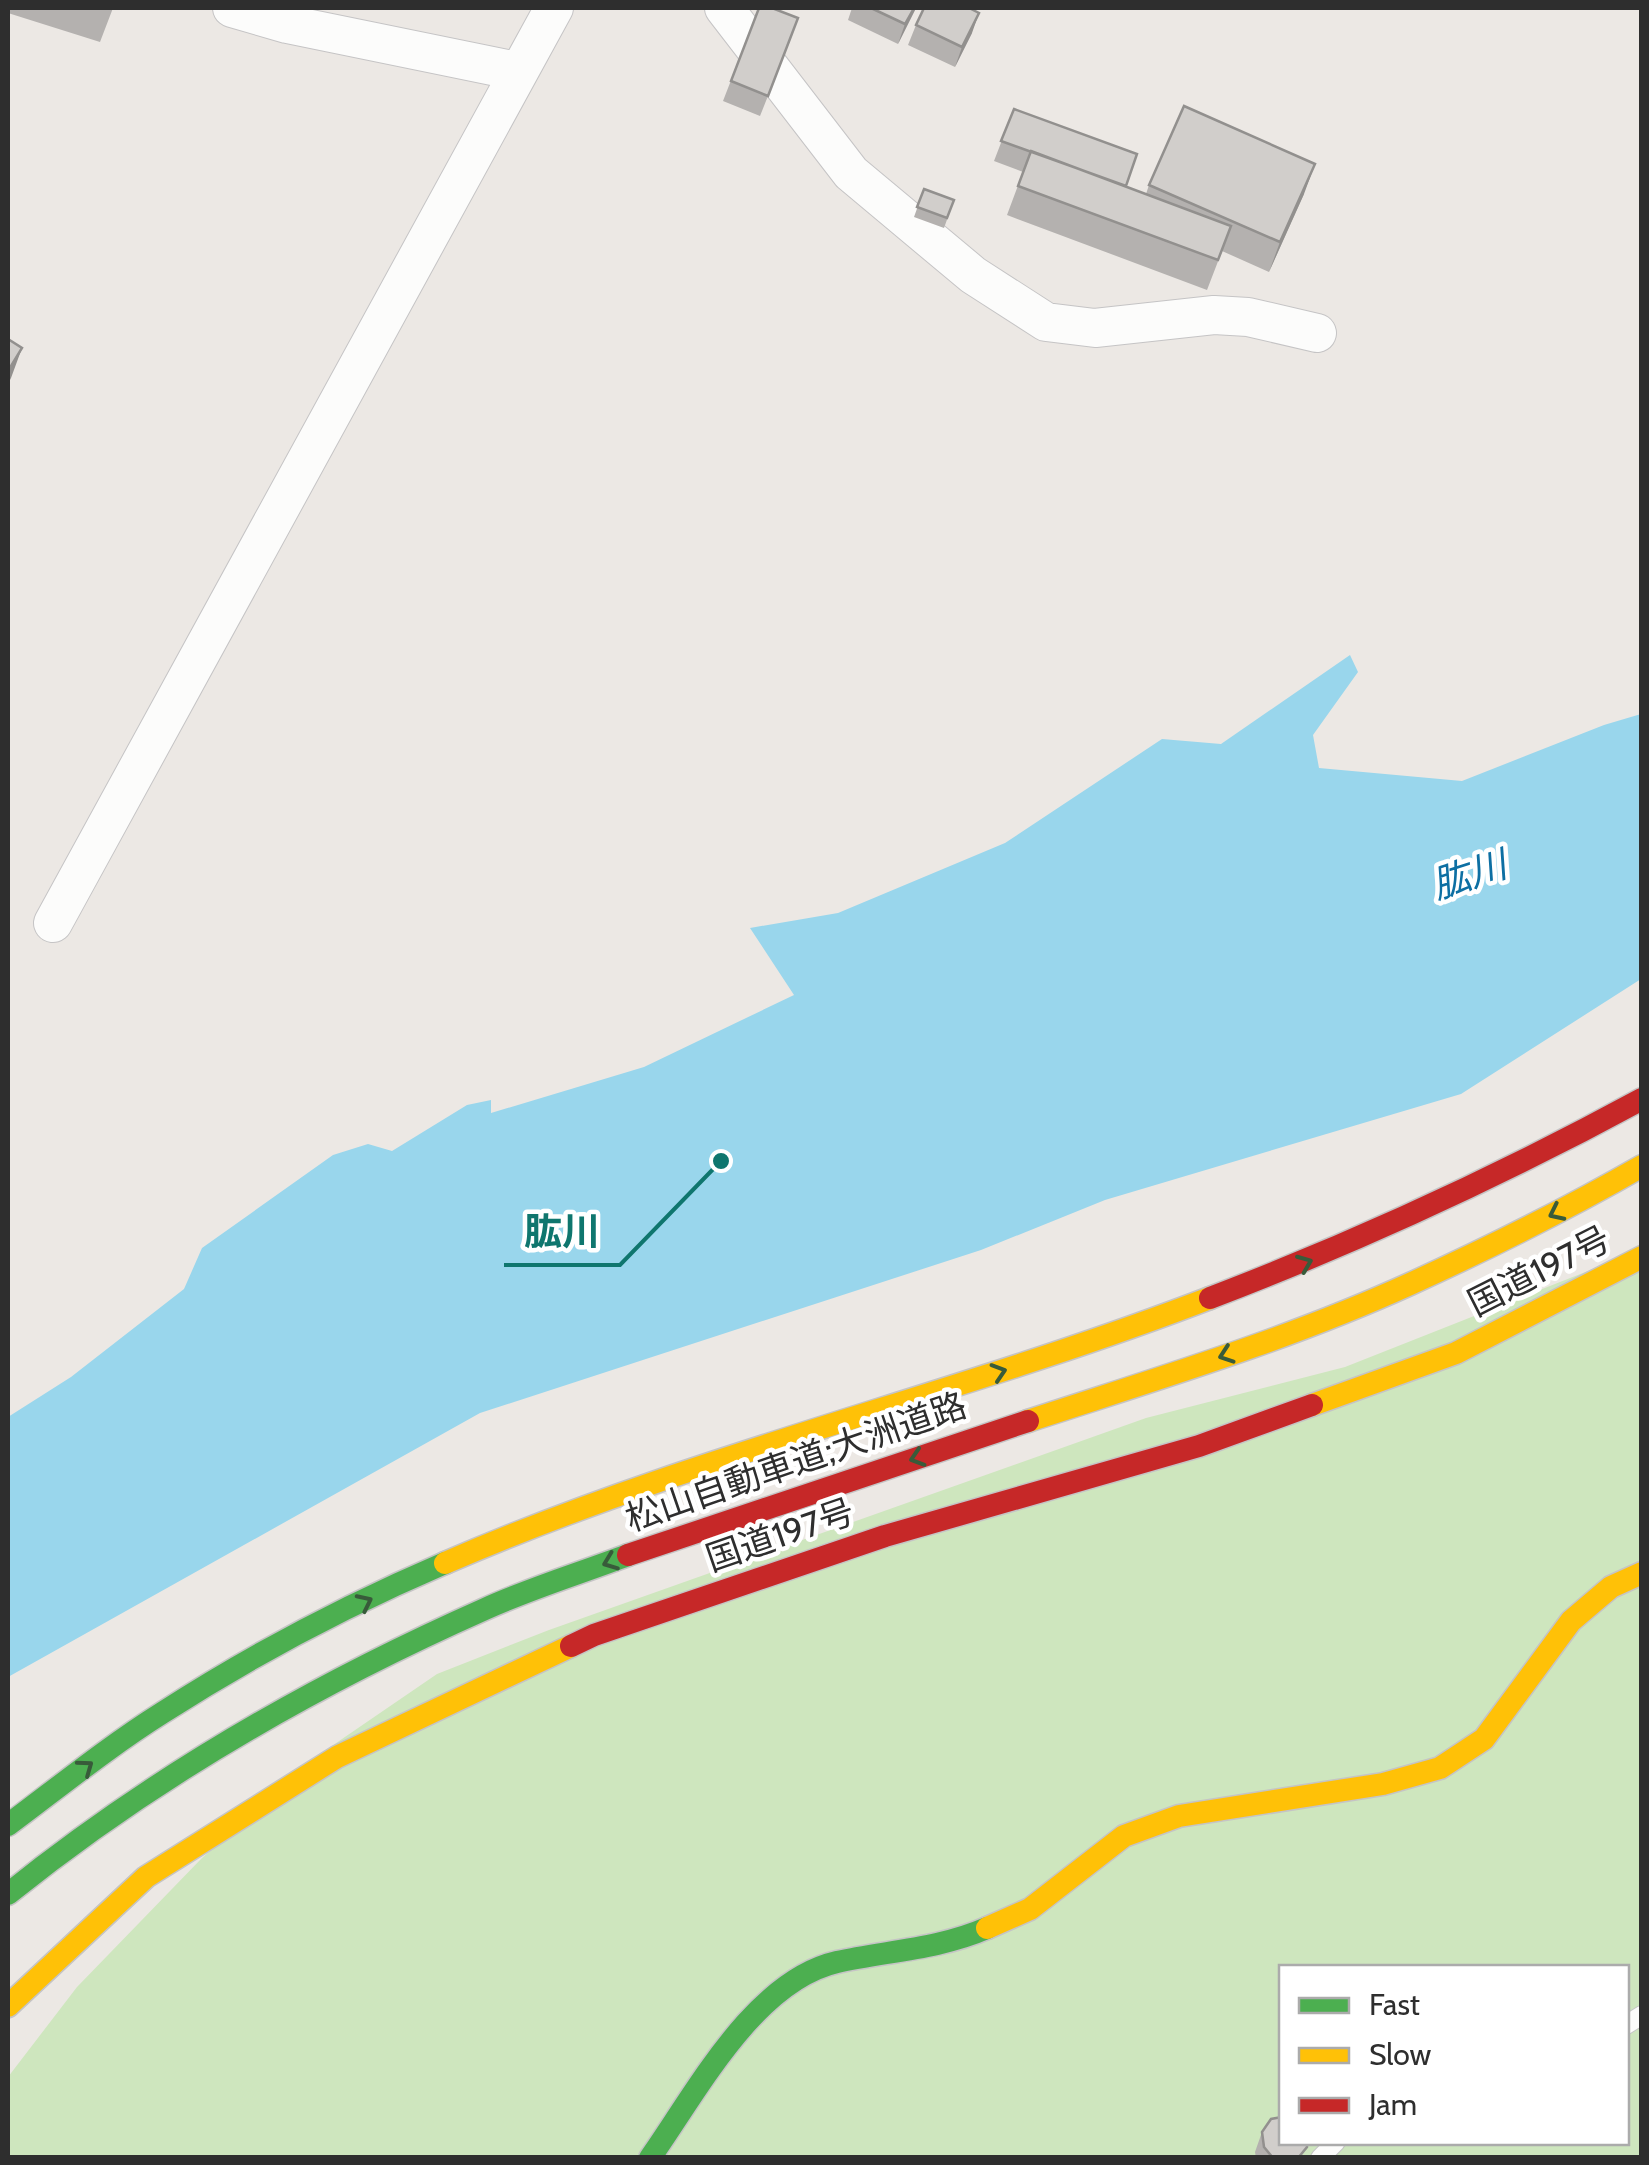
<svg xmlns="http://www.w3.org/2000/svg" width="1649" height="2165" viewBox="0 0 1649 2165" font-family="Cabin,'Noto Sans JP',sans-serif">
<rect width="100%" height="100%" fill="#ece8e4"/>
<path fill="#cee6be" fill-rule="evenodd" d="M1641,1250V2157L8,2158V2077L77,1987L202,1858L323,1752L437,1674L549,1630L1146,1418L1345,1367ZM1282,1968H1626V2142H1282Z"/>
<path fill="#99d6ec" d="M1350,655L1358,672L1313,735L1319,768L1462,781L1604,725L1641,714V979L1461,1094L1105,1200L981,1250L480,1413L8,1677V1417L71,1377L184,1289L202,1248L333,1155L368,1144L392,1151L467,1105L491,1100V1113L644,1067L794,995L750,928L838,913L1005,843L1162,739L1221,744Z"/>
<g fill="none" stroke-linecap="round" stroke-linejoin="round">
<g stroke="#c5c4c5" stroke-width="20">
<path id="lane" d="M1626,2025L1642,2015
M1320,2158L1336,2142"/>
</g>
<g stroke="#c5c4c5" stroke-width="40">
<path id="street" d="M232,8L287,24L517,71
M724,8L851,173L973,275L1046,322L1095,328L1214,315L1248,317L1317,333
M53,923L554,8"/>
</g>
<g stroke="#c5c4c5" stroke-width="25">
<path id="fast" d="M8,1825C59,1787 108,1747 162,1713C252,1655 347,1605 445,1563
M8,1894C152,1778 316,1684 485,1609C531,1588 581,1573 628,1555
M650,2158C696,2093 754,1981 837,1962C887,1951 939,1949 987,1928"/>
</g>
<g stroke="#c5c4c5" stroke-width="25">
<path id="slow" d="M1312,1405L1456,1353L1642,1257
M1028,1421C1156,1379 1287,1340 1410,1284C1489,1248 1567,1209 1642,1166
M445,1563C693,1455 958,1395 1210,1298
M987,1928L1030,1909L1124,1836L1179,1816L1383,1784L1440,1768L1484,1739L1571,1621L1611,1587L1642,1573
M8,2006L146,1877L337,1757L571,1646"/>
</g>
<g stroke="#c5c4c5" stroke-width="25">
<path id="jam" d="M1210,1298C1359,1241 1502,1175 1642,1099
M628,1555L1028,1421
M571,1646L594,1635L885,1536L1199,1446L1312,1405"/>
</g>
<use href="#lane" stroke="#fcfcfb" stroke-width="18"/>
<use href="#street" stroke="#fcfcfb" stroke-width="38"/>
<use href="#fast" stroke="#4caf50" stroke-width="22"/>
<use href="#slow" stroke="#ffc107" stroke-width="22"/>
<use href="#jam" stroke="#c62828" stroke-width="22"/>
</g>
<path fill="#b4b1af" d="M8,8H113L100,42L8,13Z
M759,8L791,38L760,116L723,101Z
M852,8H916L898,44L848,20Z
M916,25L972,33L955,67L908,45Z
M1014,109L1126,186L1146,194L1149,185L1304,194L1269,272L1222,251L1207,290L1007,215L1023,172L994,161Z
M924,189L954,200L944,228L914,217Z
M1262,2132L1303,2158H1256L1255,2152Z"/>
<path fill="#92908e" d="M914,8H916L898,44L905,24Z
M979,13L972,33L955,67L962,47Z
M1315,164L1304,194L1269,272L1280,242Z
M22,348L11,378L8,384V371Z"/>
<path fill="#d1cecb" stroke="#92908e" stroke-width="2.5" d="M759,8H772L798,18L768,96L731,81Z
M871,8H914L905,24Z
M924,8H969L979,13L962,47L916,25Z
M1184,106L1315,164L1280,242L1149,185Z
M1014,109L1137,154L1126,186L1001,141Z
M1031,151L1231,226L1218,260L1018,186Z
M924,189L954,200L947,218L917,207Z
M8,339L22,348L8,371Z
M1282,2117V2142H1307V2147L1298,2158H1273L1264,2147L1262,2132L1271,2119Z"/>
<defs><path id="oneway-chevron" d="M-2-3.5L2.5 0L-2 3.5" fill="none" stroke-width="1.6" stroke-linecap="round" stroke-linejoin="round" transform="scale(2.5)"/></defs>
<g stroke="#385b3a">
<use href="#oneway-chevron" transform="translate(1556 1213) rotate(154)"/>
<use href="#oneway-chevron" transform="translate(1305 1263) rotate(-22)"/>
<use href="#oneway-chevron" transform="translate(1226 1355) rotate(161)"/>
<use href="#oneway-chevron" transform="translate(999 1372) rotate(-18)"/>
<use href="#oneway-chevron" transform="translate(917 1458) rotate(162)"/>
<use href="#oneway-chevron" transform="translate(610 1562) rotate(159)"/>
<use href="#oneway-chevron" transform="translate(365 1602) rotate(-26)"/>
<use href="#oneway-chevron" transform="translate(86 1767) rotate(-36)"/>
</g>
<g text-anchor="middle" stroke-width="9" stroke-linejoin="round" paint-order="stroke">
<g font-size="35" fill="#2e2e2e" stroke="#fff">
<text transform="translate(1539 1271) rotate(-27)" y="12">国道197号</text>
<text transform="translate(796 1462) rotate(-19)" y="12">松山自動車道;大洲道路</text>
<text transform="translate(780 1535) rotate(-19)" y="12">国道197号</text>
</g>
<g font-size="38" font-style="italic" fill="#0d6fa3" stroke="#fff">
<text transform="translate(1469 875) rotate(-18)" y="13">肱川</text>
</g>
</g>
<path fill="none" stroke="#0f766e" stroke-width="4" d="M721 1161L620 1265H504"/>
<circle fill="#0f766e" stroke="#fff" stroke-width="4" cx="721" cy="1161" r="10"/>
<g font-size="38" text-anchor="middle" font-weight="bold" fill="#0f766e" stroke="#fff" stroke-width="9" stroke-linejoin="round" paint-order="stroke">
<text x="562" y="1245">肱川</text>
</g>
<rect width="1649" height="2165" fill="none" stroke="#2e2e2e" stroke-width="20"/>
<rect x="1279" y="1965" width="350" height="180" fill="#ffffff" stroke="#ababab" stroke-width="2.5"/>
<rect x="1299" y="1998" width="50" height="15" fill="#4caf50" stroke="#ababab" stroke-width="2.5"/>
<text x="1369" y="2015" font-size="30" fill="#2e2e2e">Fast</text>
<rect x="1299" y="2048" width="50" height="15" fill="#ffc107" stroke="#ababab" stroke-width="2.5"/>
<text x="1369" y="2065" font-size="30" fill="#2e2e2e">Slow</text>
<rect x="1299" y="2098" width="50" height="15" fill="#c62828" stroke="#ababab" stroke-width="2.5"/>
<text x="1369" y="2115" font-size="30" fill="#2e2e2e">Jam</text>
</svg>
